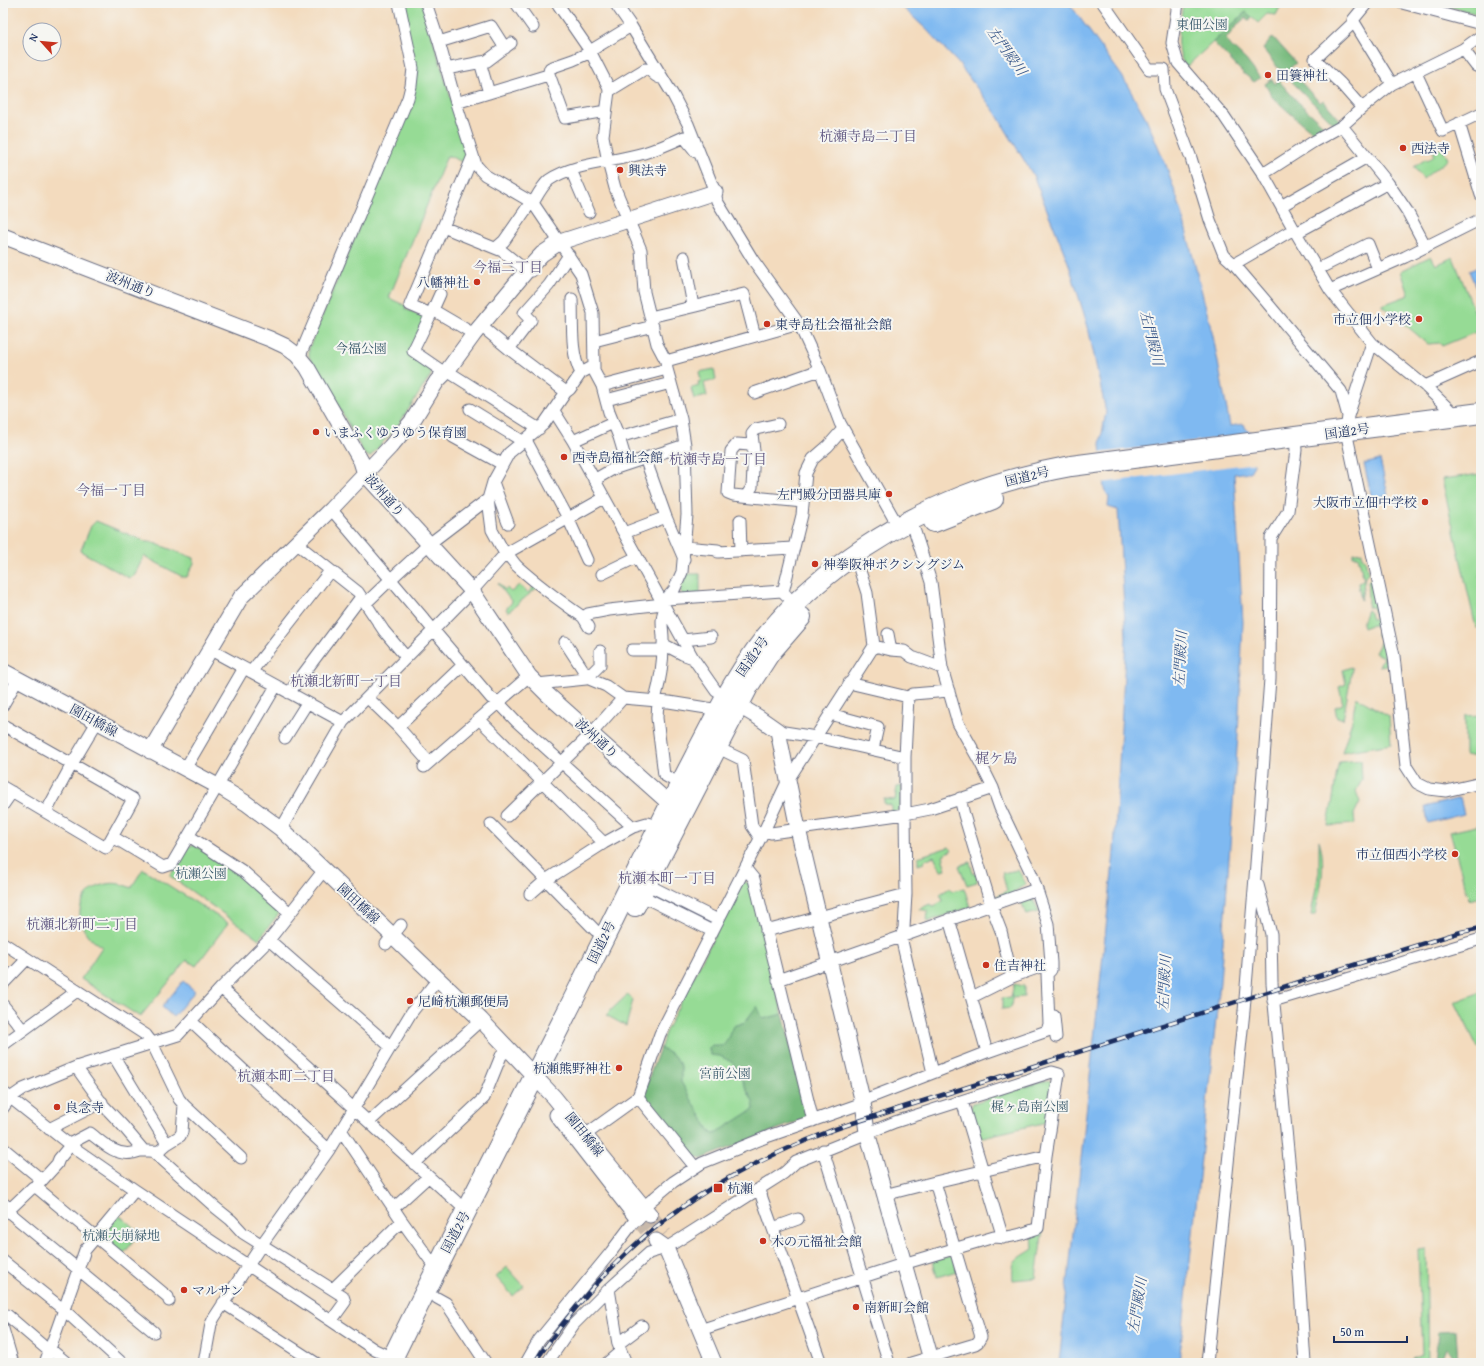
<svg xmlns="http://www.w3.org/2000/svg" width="1484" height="1366" viewBox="0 0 1484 1366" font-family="'Gentium Book Plus','Noto Serif JP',serif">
<rect width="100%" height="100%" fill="#f6f6f2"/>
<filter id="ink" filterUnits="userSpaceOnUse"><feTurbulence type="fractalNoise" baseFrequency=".025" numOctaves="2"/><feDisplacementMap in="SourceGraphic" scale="8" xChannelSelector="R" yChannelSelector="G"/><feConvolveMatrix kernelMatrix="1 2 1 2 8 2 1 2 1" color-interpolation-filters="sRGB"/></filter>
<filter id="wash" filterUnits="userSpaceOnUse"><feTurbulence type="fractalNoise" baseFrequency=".012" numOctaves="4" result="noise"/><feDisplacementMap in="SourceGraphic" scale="16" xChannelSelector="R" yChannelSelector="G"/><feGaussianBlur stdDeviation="0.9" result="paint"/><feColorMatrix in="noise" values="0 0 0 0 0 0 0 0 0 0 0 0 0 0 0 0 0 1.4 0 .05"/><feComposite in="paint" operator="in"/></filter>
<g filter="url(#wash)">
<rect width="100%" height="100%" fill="#f3dbbe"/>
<path fill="#96db95" stroke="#58857a" d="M404,3H422L469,158L467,164L449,156H447L389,298L406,306L405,309L423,316L424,319L409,352L431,367V375L399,424L370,457L364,454L323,377L309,357V348L411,102Z
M1183,3H1282L1276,15L1267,14L1258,23L1246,12L1186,67C1173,50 1181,22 1183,3Z
M1444,3H1481V15L1443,5Z
M1438,149L1443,150L1448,159L1423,179L1414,167L1426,159L1428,160L1434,155L1433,153Z
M1431,256L1436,265L1453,257L1481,328V330L1442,346L1440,343L1428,344L1382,305L1409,295L1401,271Z
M714,369L716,380L704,383L707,396L694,399L691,388L699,386L698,382L701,381L699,372Z
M1481,474V627L1476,628L1442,479Z
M96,521L147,542H151L194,558V563L187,577H183L144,556L134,576L129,578L82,552L81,550L91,526Z
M1362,552V557L1365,559L1368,573L1365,576L1361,600L1358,583L1364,579L1358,556H1353V553Z
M687,574H700V594L683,595L680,590Z
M1371,579L1381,626L1371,625L1363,628L1362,623L1367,610L1370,612V614L1372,619H1375L1376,617L1372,607H1367C1370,598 1365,588 1369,580Z
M499,583L505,590L507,588L511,592L519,585L528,593L534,586H539L508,612L506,609L512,602L498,584Z
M1378,632H1382L1386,665L1379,666L1383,657L1375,653L1382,639L1377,636Z
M1351,667L1352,669L1343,720V718H1337L1335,707L1343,704L1339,687L1346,684L1343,670Z
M1356,697L1389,716L1391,744L1342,752L1352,721Z
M1481,715V758L1465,755V716Z
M1361,760L1362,780L1356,791L1360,802L1354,814L1355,824L1328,826C1329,814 1333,803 1334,791C1336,781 1336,772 1339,762Z
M902,786L900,810L891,813V805L884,804V799L895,800L897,787Z
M1481,825V897L1469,900L1450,832Z
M1319,840C1327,866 1320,889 1315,915H1311L1319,871Z
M194,845L213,856L252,885L280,912L259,939L170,876L188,846Z
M949,847L952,850L943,855L944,858L943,860L946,869L941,870L934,856L925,860L924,863L918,865V857Z
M970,862L973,873H977V882L967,885L959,866Z
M143,869L228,923L196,966L187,960L140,1017L81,979L102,947C96,943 90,939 86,933C66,904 98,871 131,888Z
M1018,870L1026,884L1011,894L997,900L995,897L1007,891L1002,873Z
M742,881L751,884L807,1114L694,1156L646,1099L665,1033Z
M950,888L952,891L964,888L970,907L927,922L928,911L919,909L930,904L934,906L943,901L940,894Z
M1027,895L1033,899L1039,912L1026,915L1020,898Z
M1014,984L1024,986V997L1012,998L1011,1008L1002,1009V998L1011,997Z
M1481,992V1046L1478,1048L1455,1002Z
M628,994L633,1000L626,1026L606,1015Z
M1049,1080L1052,1083L1047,1122L979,1138L970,1109L973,1103Z
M119,1215L140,1233L122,1256L101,1236Z
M1043,1229L1036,1278L1013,1280C1011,1259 1017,1260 1033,1249L1032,1233Z
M1426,1248L1428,1362L1416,1363L1413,1358L1422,1354L1418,1249Z
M950,1256L953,1257L957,1271L937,1277L933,1260Z
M507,1267L524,1286L513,1296L496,1277Z"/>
<path fill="#78bb7e" stroke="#4a756e" d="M1246,12L1252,18L1249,20L1245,18L1237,25L1226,39L1231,46L1246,60L1260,78L1254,82L1242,72L1213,42Z
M1273,37L1296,63L1289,69L1320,103L1323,100L1341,121L1336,126L1279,69L1263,49Z
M1272,79L1275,84L1279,81L1296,100L1322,124L1326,130L1318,136L1299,121L1272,97L1265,84Z
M757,1006L763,1019L783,1014L807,1114L804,1119L701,1159L694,1156L646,1099L645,1088L660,1048L674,1056L681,1066V1082L711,1133L715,1134L754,1109L753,1102L733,1063L720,1056L710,1055L709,1048L712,1045L723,1046L727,1040L733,1026L745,1022Z
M1456,1331L1458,1363H1451C1454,1357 1450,1352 1446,1348L1440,1363H1435L1438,1332Z"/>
<path fill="#7fb9f1" stroke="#4d74a8" d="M898,3H1069L1122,76L1146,118L1166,165L1181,210L1213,336L1230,426L1244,424L1246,429L1251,432L1254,465L1250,472L1234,474L1243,622L1238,735L1220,982L1179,1363H1059L1114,853L1126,638L1118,510L1108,507L1109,497L1104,489L1100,444L1106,412L1088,327L1068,262L1033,175L995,112L958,63L926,29Z
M1481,266V299L1469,271Z
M1380,460L1388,495L1372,499L1364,464Z
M1460,798L1464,814L1428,823L1425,807Z
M183,981L195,991L173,1017L162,1007Z"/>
<path fill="#f3dbbe" d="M1252,434L1256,463L1101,483L1099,453Z"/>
</g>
<g filter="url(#ink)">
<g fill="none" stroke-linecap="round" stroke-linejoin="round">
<path stroke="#c8b9ab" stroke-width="15" stroke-dasharray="15 8" stroke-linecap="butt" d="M650,1215L665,1234
M637,1218L656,1241"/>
<g stroke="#676b80" stroke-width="13">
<path id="street" d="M426,3L439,42L456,103L476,165L485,175L533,203L581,274L593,313L594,366
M516,3L533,27
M557,3L590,51L608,86L609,91L603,136L608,162L615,188L641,250L644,292L657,344L666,361L667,369L681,419L685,445L687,515L682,572L674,590L666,599L661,601
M615,3L631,26L673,95L688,124L715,192L717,201L753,260L799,324L820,370L840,423L898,526
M1103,3L1149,69H1164L1165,89L1191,158L1210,220L1224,255L1234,264L1264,299L1341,391L1348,416
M1178,3L1172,43L1178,63L1224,116L1263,174L1296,233L1330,290L1372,343L1425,386L1456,416
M1402,3L1481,24
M1354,22L1392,84
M439,42L491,26L505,48
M1463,49L1476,66L1481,68
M590,51L631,26
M480,62L489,93
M446,69L487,61L511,43
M1416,73L1443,131L1481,113
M549,74L565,118L606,111
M609,91L645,69C652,69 654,78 661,78
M456,103L548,75L550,68L573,60L591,52
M1362,108L1341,84L1315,59L1354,22L1353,20L1367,3
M1459,123L1481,195
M1342,126L1388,183L1407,211L1426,247
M571,170L589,212
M1263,174L1313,142L1342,126L1362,108L1392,84L1463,49L1481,36
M533,203C537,196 542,186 549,180C573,163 615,162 644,153C657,149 671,143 684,137L696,152
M1281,206L1367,157
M443,227L502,251L523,268L532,271
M1296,233L1388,183
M496,248L504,241L531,202
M684,257L693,306
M1234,264L1294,229
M1318,269L1368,244L1378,269
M1330,290L1405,257L1481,219
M572,299C573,321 570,354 581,373
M433,310L474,334
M431,314L440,294
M650,317L696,306L744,294L755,336
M481,326L509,349L566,392
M594,341L653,326
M1372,343L1348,416L1346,431L1394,656L1406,766L1417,783L1429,789L1446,791L1481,783
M509,349L531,320L524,313L549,285L569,255
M299,358L408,98L411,86L413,68L399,3
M666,361L799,324
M447,371L539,429
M445,373L413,351L431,314L410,305L473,156
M602,386L609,412L619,437L681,419
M1425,386L1481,361
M754,393L820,370
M606,400L671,383
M470,409L524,442
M554,411L573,441L693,658L716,691L729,699
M453,437L502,464
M619,437L627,464
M526,440L568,518L587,560
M573,441L613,423
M754,451L752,434L756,429L778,424
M645,458L666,517L684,559
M594,480L613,469L685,445
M493,482L508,523
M746,496L752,487L754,451L750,445L737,444L731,451L728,493L733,495L803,502
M488,499L492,530L505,554C511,556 513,563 518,567C538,585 560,601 583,617L588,614L609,610L663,604
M331,509L491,698L498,702L517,722L633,827
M740,520L741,551
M624,533L666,517
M296,543L358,592L384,631L406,657
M685,547L718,550V552L793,548
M602,574L637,557
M782,591L784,588L802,515L806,473L813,459L828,446L843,429
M666,599L782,591L787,596
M366,603L391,579L429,544L488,499L493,482L509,453L544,424L566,392L570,389L581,373L594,366V371L602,386L667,369
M583,617L589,627
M888,634L891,650
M683,640L711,637
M565,642L589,679L606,686L623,698
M663,644L682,654L693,658
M874,646L891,650L904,651L912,657L942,668
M209,649L343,722
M632,650H663
M251,672L330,571
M849,683L908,697L913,694L949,691
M537,684L586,679L600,665V651
M289,693L361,597
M908,697L905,757V814L906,894L904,928L901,937L933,1073
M368,698L398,727L427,760
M655,700C660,682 663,664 663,645C664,630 659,622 665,608
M658,700L657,718L664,775L671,779
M3,705L18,679
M830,714L878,727L873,749
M479,719L604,843
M3,725L72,764L97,722
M398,727L463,665
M778,731L816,737L905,757
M285,738L307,703
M716,747L743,760L752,826L760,838
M424,767L529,676
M185,769L244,668
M3,787L106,848L133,799L72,764L46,812
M960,798L964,815L991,905L1001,931L1012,977
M3,805L12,792
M507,816L591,734L623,698L669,702L719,710
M491,824L595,930L604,936
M281,829L343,722L472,591L505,554L604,498
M764,831L771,833L905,814L930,809L993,788
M189,836L244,872L290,913
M113,837L163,867L172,864L276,686
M745,868L754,879L813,1121
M646,884L718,920
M1258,885L1271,934L1272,983L1297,1244L1305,1363
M530,894L546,880L604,843L633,827L647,823L659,826
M640,895L712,931
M949,919L987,1052
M766,931L906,894
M269,940L391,1047
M3,943L146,1035L152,1043L179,1099L184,1105L182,1132L180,1136L167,1144L156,1154L216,1208L231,1220L243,1233L343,1296L345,1302L332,1320
M386,944L401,925
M778,980L1037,889
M3,984L27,959
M221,988L459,1204L467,1209
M972,997L1012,977L1051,963
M1273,1001L1481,939
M3,1005L23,1030
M1054,1016L1056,1037
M191,1021L329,1150
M3,1045L77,991
M113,1055L167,1144
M76,1067L104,1106L123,1126L144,1151
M3,1092L70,1145L135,1190L375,1350L403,1363
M638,1097L695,1167
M962,1101L1003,1238
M184,1105L241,1158
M3,1108L10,1098L23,1089L76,1067L178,1035L221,988L269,940L324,870
M369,1122L481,1020
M49,1129L102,1102
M341,1130L402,1221L430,1260L437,1266
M585,1135L638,1097L660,1034L764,831L788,780L874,646L867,593L859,568
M3,1148L42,1180
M823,1150L889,1363
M414,1164L484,1098L501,1056L509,1048
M36,1187L168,1297L169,1301
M760,1188L762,1198L821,1363
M884,1195L935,1182L1046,1156
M3,1203L10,1209V1213L154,1332
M394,1208L428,1177
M10,1209L33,1187H36L57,1164L59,1159L73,1142L90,1133C102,1142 115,1156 132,1153C135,1153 138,1151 141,1151C147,1150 151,1152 160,1151
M773,1228L798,1219
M3,1261L64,1310L122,1363
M333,1289L402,1221
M609,1289L618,1344L626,1363
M437,1298L446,1303L486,1363
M223,1303L316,1363
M7,1315L49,1351
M3,1329L13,1363
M618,1344L642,1326
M50,1349L67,1363
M45,1363L85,1250L135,1190
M204,1363L211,1324L214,1318L262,1244L329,1150L411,1013L438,979
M526,1363L539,1340L611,1252L648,1203L673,1182L702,1163L769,1136L863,1103L869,1098L987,1052L1047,1031L1049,1024L1047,974L1051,970V963L1048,924L1032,875L1000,808L993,788L980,762L958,723L942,668L931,582L915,532
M547,1363L574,1324L609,1289L649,1253L666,1248L682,1238L784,1173L796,1162L895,1122L1052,1072L1059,1074L1046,1156L1038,1228C1024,1233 1010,1239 994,1237L903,1264L700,1330
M607,1363L620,1352
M911,1363L975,1344L978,1342L981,1337L935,1182
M1207,1363L1244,1011L1255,877L1270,679L1271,538L1288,511L1296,450L1295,438"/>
</g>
<g stroke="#676b80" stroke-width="17">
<path id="secondary" d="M3,236L270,339L285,346L297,355L307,367L361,461L365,474L472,591L529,676L547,694L670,804L678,808
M3,671L225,790L246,803L281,829L481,1020L554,1097L650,1215
M731,701L758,717L778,731L798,829L863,1103L867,1132L932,1363
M150,751L241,597L331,509L390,447L413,420L437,381L447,371L474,334L528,269L542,254L560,242L715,192
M557,1115L637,1218
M656,1241L666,1248L714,1363"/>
</g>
<g stroke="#676b80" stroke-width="22">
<path id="highway" d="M934,522L993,499
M635,906L749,685L769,654L801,617
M390,1363C422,1297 455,1233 488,1168C530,1085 572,1003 613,920C640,865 667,810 695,756C719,709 743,661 779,621C803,593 833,569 864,548C929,505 994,480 1071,466L1481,413"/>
</g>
<use href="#street" stroke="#fff" stroke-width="11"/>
<use href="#secondary" stroke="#fff" stroke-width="15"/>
<use href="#highway" stroke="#fff" stroke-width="20"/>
<g stroke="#1b2f5e" stroke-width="4.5">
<path id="rail" d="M534,1363C580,1298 627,1243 694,1199C734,1173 781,1150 825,1133C845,1125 865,1119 885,1113C929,1099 972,1086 1015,1072C1164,1025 1312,977 1461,932L1481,928"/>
</g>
<use href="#rail" stroke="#f6f6f2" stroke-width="3" stroke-dasharray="9" stroke-linecap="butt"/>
</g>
</g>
<g fill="#c8321e" stroke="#f6f6f2" stroke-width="1.5">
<circle cx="1268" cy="75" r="4"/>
<circle cx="1403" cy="148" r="4"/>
<circle cx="620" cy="170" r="4"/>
<circle cx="477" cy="282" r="4"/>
<circle cx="1419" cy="319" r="4"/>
<circle cx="767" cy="324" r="4"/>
<circle cx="316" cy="432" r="4"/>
<circle cx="564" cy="457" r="4"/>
<circle cx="889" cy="494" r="4"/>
<circle cx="1425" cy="502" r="4"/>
<circle cx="815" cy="564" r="4"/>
<circle cx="1455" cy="854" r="4"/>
<circle cx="986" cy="965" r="4"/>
<circle cx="410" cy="1001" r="4"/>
<circle cx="619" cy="1068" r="4"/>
<circle cx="57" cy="1107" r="4"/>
<rect x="713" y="1183" width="10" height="10" rx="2"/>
<circle cx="763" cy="1241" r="4"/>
<circle cx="184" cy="1290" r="4"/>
<circle cx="856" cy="1307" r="4"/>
</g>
<g text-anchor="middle" stroke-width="4" stroke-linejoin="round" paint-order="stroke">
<g font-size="13" fill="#3a5a6c" stroke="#f6f6f2">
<text x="1202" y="29">東佃公園</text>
<text x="361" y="353">今福公園</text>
<text x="201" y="878">杭瀬公園</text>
<text x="725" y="1078">宮前公園</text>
<text x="1030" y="1111">梶ヶ島南公園</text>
<text x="121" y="1240">杭瀬大崩緑地</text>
</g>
<g font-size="13" fill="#1b2f5e" stroke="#f6f6f2" text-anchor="start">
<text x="1276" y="80">田簑神社</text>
<text x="1411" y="153">西法寺</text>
<text x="628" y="175">興法寺</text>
<text x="469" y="287" text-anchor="end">八幡神社</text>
<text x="1411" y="324" text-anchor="end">市立佃小学校</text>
<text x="775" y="329">東寺島社会福祉会館</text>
<text x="324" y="437">いまふくゆうゆう保育園</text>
<text x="572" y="462">西寺島福祉会館</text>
<text x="881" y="499" text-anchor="end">左門殿分団器具庫</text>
<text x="1417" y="507" text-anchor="end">大阪市立佃中学校</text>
<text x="823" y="569">神拳阪神ボクシングジム</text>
<text x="1447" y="859" text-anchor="end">市立佃西小学校</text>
<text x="994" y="970">住吉神社</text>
<text x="418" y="1006">尼崎杭瀬郵便局</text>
<text x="611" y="1073" text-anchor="end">杭瀬熊野神社</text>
<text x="65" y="1112">良念寺</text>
<text x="727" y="1193">杭瀬</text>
<text x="771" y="1246">木の元福祉会館</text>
<text x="192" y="1295">マルサン</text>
<text x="864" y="1312">南新町会館</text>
</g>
<g font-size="13" fill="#1b2f5e" stroke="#f6f6f2">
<text transform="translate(131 284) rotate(21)" y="5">波州通り</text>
<text transform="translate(1347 431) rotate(-8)" y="5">国道2号</text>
<text transform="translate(1027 476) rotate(-14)" y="5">国道2号</text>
<text transform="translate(385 495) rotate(49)" y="5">波州通り</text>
<text transform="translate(752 656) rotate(-55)" y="5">国道2号</text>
<text transform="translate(94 720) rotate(29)" y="5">園田橋線</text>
<text transform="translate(597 738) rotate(42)" y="5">波州通り</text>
<text transform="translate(359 903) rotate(43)" y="5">園田橋線</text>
<text transform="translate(601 942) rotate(-64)" y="5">国道2号</text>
<text transform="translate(585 1134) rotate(51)" y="5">園田橋線</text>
<text transform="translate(455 1232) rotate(-62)" y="5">国道2号</text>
</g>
<g font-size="14" font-style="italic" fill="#39588a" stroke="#f6f6f2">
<text transform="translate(1007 51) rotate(54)" y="5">左門殿川</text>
<text transform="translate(1152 338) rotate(76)" y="5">左門殿川</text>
<text transform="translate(1180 659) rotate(-87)" y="5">左門殿川</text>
<text transform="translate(1164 983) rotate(-87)" y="5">左門殿川</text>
<text transform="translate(1137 1305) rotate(-81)" y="5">左門殿川</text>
</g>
<g font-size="14" fill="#5f5680" stroke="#f6f6f2">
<text x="868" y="141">杭瀬寺島二丁目</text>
<text x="508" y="272">今福二丁目</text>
<text x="718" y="464">杭瀬寺島一丁目</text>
<text x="111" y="495">今福一丁目</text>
<text x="346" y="686">杭瀬北新町一丁目</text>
<text x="996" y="763">梶ケ島</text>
<text x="667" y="883">杭瀬本町一丁目</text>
<text x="82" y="929">杭瀬北新町二丁目</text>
<text x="286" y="1081">杭瀬本町二丁目</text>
</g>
</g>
<rect width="1484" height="1366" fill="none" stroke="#f6f6f2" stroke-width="16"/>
<g transform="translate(42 42) rotate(297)"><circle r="19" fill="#f6f6f2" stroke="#9ea6b7"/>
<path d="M0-3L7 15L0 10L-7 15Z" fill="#c8321e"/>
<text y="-6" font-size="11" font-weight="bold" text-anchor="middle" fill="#1b2f5e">N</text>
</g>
<path d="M1334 1336v6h73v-6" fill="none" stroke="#1b2f5e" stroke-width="2"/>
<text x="1340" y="1336" font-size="12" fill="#1b2f5e" stroke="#f6f6f2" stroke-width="3" paint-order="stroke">50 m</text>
</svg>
